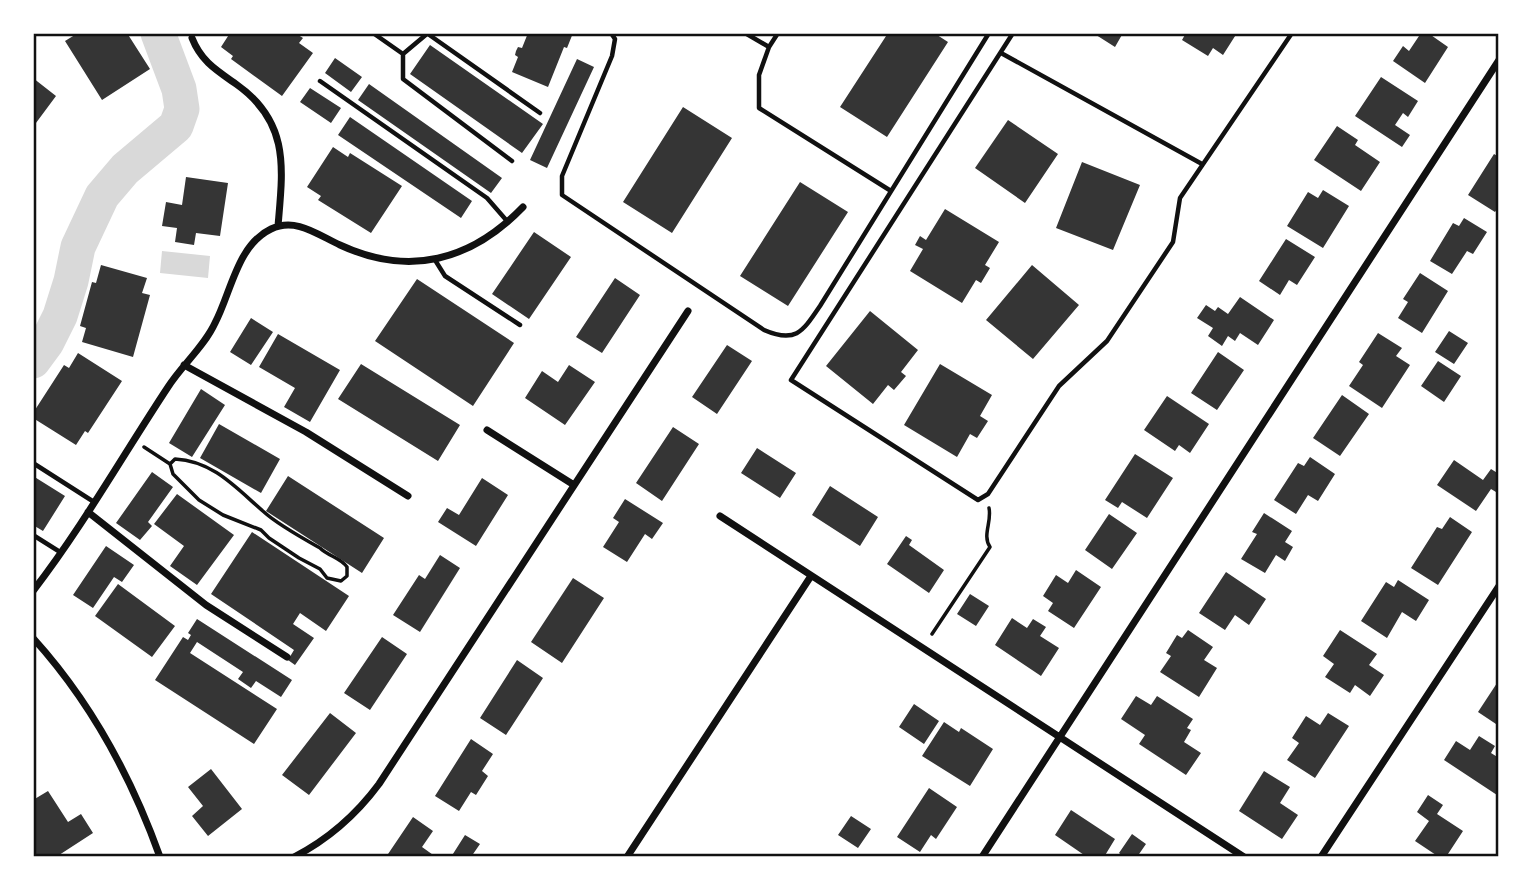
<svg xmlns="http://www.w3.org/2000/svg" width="1532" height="890" viewBox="0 0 1532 890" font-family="Helvetica,sans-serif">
<rect width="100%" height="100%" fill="#fff"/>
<path fill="#d9d9d9" d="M162,251L210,256L208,278L160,273Z"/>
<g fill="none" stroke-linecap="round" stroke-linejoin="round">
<path stroke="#d9d9d9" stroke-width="35" d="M33,361L47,342L60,316L71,281L78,247L102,196L125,169L176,126L182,109L179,89L158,33"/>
</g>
<path fill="#353535" d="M78,33H127L150,69L102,100L65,41Z
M230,33H295L303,38L299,43L313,53L282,96L231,59L233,56L221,47Z
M528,33H573L567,48L564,47L548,87L512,72L518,57L515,55L516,51L518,47L522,48Z
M888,33H934L948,42L887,137L840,107Z
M1093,33H1123L1115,47Z
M1186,33H1237L1223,55L1213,48L1208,56L1182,40Z
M1421,33H1428L1448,47L1425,83L1393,61L1403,46L1409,51Z
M430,45L543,124L522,153L410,74Z
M335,58L362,77L351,92L325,73Z
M577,59L594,67L547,168L530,160Z
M1381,77L1418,101L1408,117L1403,113L1395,125L1410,135L1402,147L1355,116Z
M33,78L56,96L33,127Z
M369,84L502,178L491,193L358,100Z
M310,88L341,108L331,123L300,102Z
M683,107L732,138L672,233L623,202Z
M350,117L472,201L461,218L338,135Z
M1008,120L1058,154L1025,203L975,168Z
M1337,126L1358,140L1355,145L1380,162L1361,191L1314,160Z
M333,147L348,157L350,153L402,186L371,233L318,200L321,196L307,187Z
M1494,154L1499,157V206L1495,212L1468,195Z
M1082,162L1140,185L1113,250L1056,228Z
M186,177L228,183L220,236L196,233L194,245L175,242L177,228L162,226L166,202L182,205Z
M800,182L848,212L788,306L740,276Z
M1323,190L1349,206L1323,248L1287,226L1308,192L1318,198Z
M945,209L999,242L985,265L990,268L981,283L976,280L962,303L910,271L923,249L915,245L920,236L926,240Z
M1464,218L1487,232L1473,254L1467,251L1452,274L1430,261L1453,223L1459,226Z
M534,232L571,257L529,319L492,294Z
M1286,239L1315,257L1297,285L1289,280L1280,295L1259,281Z
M101,265L147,278L142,293L150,295L133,357L82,342L86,328L80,326L92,282L96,283Z
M1032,265L1079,305L1033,359L986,320Z
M1420,273L1448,291L1422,333L1398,318L1408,302L1403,299Z
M615,278L640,295L602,353L576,337Z
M417,279L514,343L473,406L375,341Z
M1240,297L1274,320L1258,345L1240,333L1235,341L1228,336L1222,346L1208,336L1213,328L1197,318L1206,305L1215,311L1218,307L1228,314Z
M870,311L918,350L901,372L906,376L894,390L888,385L873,404L826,366Z
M251,318L273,332L251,365L230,352Z
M1449,331L1468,343L1454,364L1435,352Z
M1378,333L1402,348L1396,356L1410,365L1382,408L1349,386L1363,365L1359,362Z
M278,334L340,370L310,422L284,407L295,388L259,367Z
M727,345L752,361L717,414L692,397Z
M1218,352L1244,370L1217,410L1191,393Z
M78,353L122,381L88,433L85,431L76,445L33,418V413L64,365L69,368Z
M1438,361L1461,376L1444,402L1421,386Z
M361,364L460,425L438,461L338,399Z
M940,364L992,395L980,416L988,421L977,438L970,434L957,457L904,425Z
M569,365L595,382L565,425L525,398L542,371L558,382Z
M201,389L225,405L192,457L169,443Z
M1342,395L1369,414L1340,456L1313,438Z
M1167,396L1209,424L1190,453L1179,445L1175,451L1144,430Z
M219,424L280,459L261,493L200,458Z
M673,427L699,444L662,501L636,483Z
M757,448L796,473L780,498L741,473Z
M1135,454L1173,478L1147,518L1122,502L1118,508L1105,500Z
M1310,457L1335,474L1318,501L1308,495L1296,514L1274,500L1298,463L1304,466Z
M1454,460L1483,480L1491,469L1499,474V489L1496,492L1491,489L1476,511L1437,485Z
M152,472L173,487L148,522L152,526L140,540L116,523Z
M33,476L65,496L43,531L33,525Z
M288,476L384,538L362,573L266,511Z
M482,478L508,495L476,546L438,522L447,508L459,515Z
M830,486L878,517L860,546L812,515Z
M177,494L234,535L197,585L170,566L184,546L154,524Z
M625,499L663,523L652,539L645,534L627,562L603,547L619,522L613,518Z
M1264,513L1292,531L1285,542L1293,547L1285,561L1276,555L1265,573L1241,559L1257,534L1252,532Z
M1109,514L1137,533L1112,569L1085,550Z
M1450,517L1472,532L1438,585L1411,568L1437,527L1442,529Z
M252,532L349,596L326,631L300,613L293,624L314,638L295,665L288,660L294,650L211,594Z
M906,536L912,540L909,545L944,570L929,593L887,564Z
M106,546L134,565L122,582L114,577L93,608L73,595Z
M440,555L460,568L420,632L393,615L419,575L425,579Z
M1076,570L1101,587L1074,628L1048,611L1053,603L1043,596L1056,575L1068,583Z
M1226,572L1266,599L1249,625L1235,615L1225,630L1199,613Z
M573,578L604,598L562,663L531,642Z
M1398,580L1429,600L1416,621L1402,612L1387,638L1361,621L1386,582L1394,587Z
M118,584L175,626L152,657L95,616Z
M970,594L989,606L976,626L957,614Z
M1012,618L1027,628L1033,619L1046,627L1040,636L1059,648L1041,676L995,645Z
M197,619L292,680L281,697L256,681L251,688L238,679L243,672L197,642L190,653L277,709L254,744L155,680L183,637L188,640L191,635L188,633Z
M1188,630L1213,647L1204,660L1217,668L1199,697L1160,672L1171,656L1166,653L1177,635L1182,638Z
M1340,630L1377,654L1369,665L1384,675L1370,696L1355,685L1350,693L1325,677L1334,664L1323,656Z
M382,637L407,654L370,710L344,693Z
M517,660L543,678L506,735L480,718Z
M1499,680V726L1478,712Z
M1136,696L1151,705L1157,696L1193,719L1187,728L1191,730L1184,742L1201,753L1186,775L1139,744L1145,735L1121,719Z
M914,704L939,721L924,744L899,727Z
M330,713L356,733L309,795L282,775Z
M1328,713L1349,726L1315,778L1287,760L1299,743L1292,738L1306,716L1320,725Z
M944,722L959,732L961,728L993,749L970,786L922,756Z
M1479,736L1495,746L1491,753L1499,758L1497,795L1444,760L1456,741L1470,750Z
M471,739L493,754L482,771L488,776L476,795L471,792L459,811L435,796Z
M211,769L242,809L208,836L192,816L203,806L188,787Z
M1264,771L1290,787L1280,803L1298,815L1282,839L1239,811Z
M929,788L957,807L936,839L931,835L920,852L897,837Z
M48,791L68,822L81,814L93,833L56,857H33V844L36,842L33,837V800Z
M1428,795L1443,805L1437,814L1463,831L1446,857H1439L1415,841L1429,821L1417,812Z
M1071,810L1115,839L1104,857H1087L1055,835Z
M851,816L871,829L858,848L838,835Z
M413,817L433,831L422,847L436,857H386Z
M1132,834L1146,844L1137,857H1124L1119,853Z
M465,835L480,844L471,857H451Z"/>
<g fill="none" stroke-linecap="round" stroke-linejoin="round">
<path stroke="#111" stroke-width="3.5" d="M144,447L170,464L173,474L199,500L223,515L261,530L269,538L299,558L320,569L327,578L341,581L347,576V567C341,558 328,556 320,548C304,539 277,524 264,512C237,489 214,461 175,459L170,464
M932,634L990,547C982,535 992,522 989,508"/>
<path stroke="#111" stroke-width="4.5" d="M373,33L403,54V79L512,161
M611,33L615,39L612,56L562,176V195L764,330C796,344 803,331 820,306L989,33
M745,33L769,47L778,33
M1013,33L791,380L978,500L988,494L1059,386L1107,341L1173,242L1180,198L1292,33
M428,34L540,113
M769,47L759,75V108L891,191
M1001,53L1202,164
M403,54L428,33
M320,81L487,198L507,221
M435,260L445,276L520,325
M33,463L94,502
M33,535L60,552"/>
<path stroke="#111" stroke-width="7" d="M192,38C201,61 216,70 236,84C290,122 283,168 278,226
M184,365L306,432L408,496
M487,430L574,485
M88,512L206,605L287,657
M720,516L1244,857
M33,591C83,526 123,455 168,387C182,365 204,347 215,323C231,293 237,245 271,229C296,217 318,235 340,245C409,277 471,261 523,207
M33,638C91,702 131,776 160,857
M294,857C329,839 356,815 379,784L688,311
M627,857L811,576
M982,857L1499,60
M1321,857L1499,586"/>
</g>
<rect width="1532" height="890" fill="none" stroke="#ffffff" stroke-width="70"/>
<rect x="35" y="35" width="1462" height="820" fill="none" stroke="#111" stroke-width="2.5"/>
</svg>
